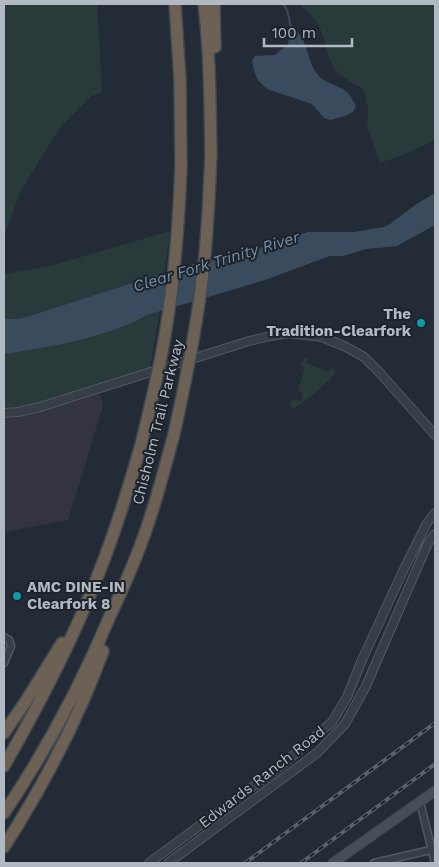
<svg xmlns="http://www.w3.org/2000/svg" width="439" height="867" viewBox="0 0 439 867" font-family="'Work Sans',sans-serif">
<rect width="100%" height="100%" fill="#232c36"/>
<path fill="#33343f" d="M100,394L103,406L68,520L4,532V418L19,417L33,414Z"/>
<path fill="#283a39" d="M4,4H97L102,93L91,96L62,125L21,190L4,236Z
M300,4H435V140L403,155L380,163L367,126L368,118V108L364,90C354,83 343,79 335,69C328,61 325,39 320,28C316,18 307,12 300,4Z
M170,231L158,322L150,368L53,399L27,406L4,408V274L50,266Z
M305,358H308L307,363L329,372L331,368H332L335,373L333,376C325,384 302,406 293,408L290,405L292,399L301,401L303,393L298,391L305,367L300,366L302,361Z"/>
<path fill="#3a4b5d" d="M291,27C308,37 306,56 315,71C323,84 337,84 347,92C351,96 353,101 356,106L353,112L345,116L330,120L324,118L312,104L267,89L258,80L255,74L252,61L255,56L275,55L288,44Z
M435,193V225L397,246L366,249L343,256H330L262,281L147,315C106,338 50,347 4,354V319H18L30,316L129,284L193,264L254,250L308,232H354L384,227L390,224L415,205Z"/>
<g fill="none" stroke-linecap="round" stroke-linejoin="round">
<path stroke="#3a4b5d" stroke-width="2" d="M283,4L287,10L291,27"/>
<g stroke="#515961" stroke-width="9">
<path id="minor" d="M4,637L9,640L11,646L4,663
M420,802L435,863
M374,863L435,849"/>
</g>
<g stroke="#515961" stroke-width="10">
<path id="tertiary" d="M4,413L18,412L40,407L249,341L270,336L289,333L322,337L344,346L364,357L379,372L435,435
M149,863L282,765L332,722L347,697L362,660L402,573L427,523L435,513
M168,863L309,759L318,752L345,724L366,686L428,543L435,534"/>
</g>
<g stroke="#404750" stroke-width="11">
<path id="secondary" d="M333,863L435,791"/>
</g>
<g stroke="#414951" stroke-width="14">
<path id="motorway" d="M175,4L180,79L181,166
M204,4C210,54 210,104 211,155
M214,4L215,47
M4,733L26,701L62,643
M4,766C39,705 72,642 98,575C115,533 128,489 141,445
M4,813C46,751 81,685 110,616C119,597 128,577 136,557C152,517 163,475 174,434
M4,847C43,786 78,720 103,651"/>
</g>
<use href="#minor" stroke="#363e47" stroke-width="6"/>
<use href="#tertiary" stroke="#363e47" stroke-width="8"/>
<use href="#secondary" stroke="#454e59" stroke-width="9"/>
<use href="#motorway" stroke="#6c6154" stroke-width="11"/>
<g stroke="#59636d" stroke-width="4">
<path id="rail" d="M245,863L435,723
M301,863L435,764"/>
</g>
<use href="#rail" stroke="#1c232b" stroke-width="2" stroke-dasharray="5.5" stroke-linecap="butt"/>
<g stroke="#414951" stroke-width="14" stroke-linecap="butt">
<path id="motorway-bridge" d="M174,434C186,380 197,327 203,272C208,233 209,194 211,155
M141,445C150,407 160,368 166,329C175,275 179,221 181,166"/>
</g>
<use href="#motorway-bridge" stroke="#6c6154" stroke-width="11"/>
</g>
<g fill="#0f9aa8" stroke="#1c232b" stroke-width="2">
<circle cx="421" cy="323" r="5"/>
<circle cx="17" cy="596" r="5"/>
</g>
<g text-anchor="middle" stroke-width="4" stroke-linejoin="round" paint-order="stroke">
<g font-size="15" font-weight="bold" fill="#b1b9c3" stroke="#1c232b" text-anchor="end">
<text x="411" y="319">The<tspan x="411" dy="17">Tradition-Clearfork</tspan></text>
<text x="27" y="592" text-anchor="start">AMC DINE-IN<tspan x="27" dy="17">Clearfork 8</tspan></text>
</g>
<g font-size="15" fill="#b1b9c3" stroke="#1c232b">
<text transform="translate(158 422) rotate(-76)" y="5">Chisholm Trail Parkway</text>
<text transform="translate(262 777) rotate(-38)" y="5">Edwards Ranch Road</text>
</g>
<g font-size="16" font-style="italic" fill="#758ca3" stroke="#1c232b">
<text transform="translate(216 261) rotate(-17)" y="6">Clear Fork Trinity River</text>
</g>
</g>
<rect width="439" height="867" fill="none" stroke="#b1b9c3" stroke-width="10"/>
<path d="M264 38v8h88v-8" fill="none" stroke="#b1b9c3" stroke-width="2.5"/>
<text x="272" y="38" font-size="15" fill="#b1b9c3" stroke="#1c232b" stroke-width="4" paint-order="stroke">100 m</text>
</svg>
